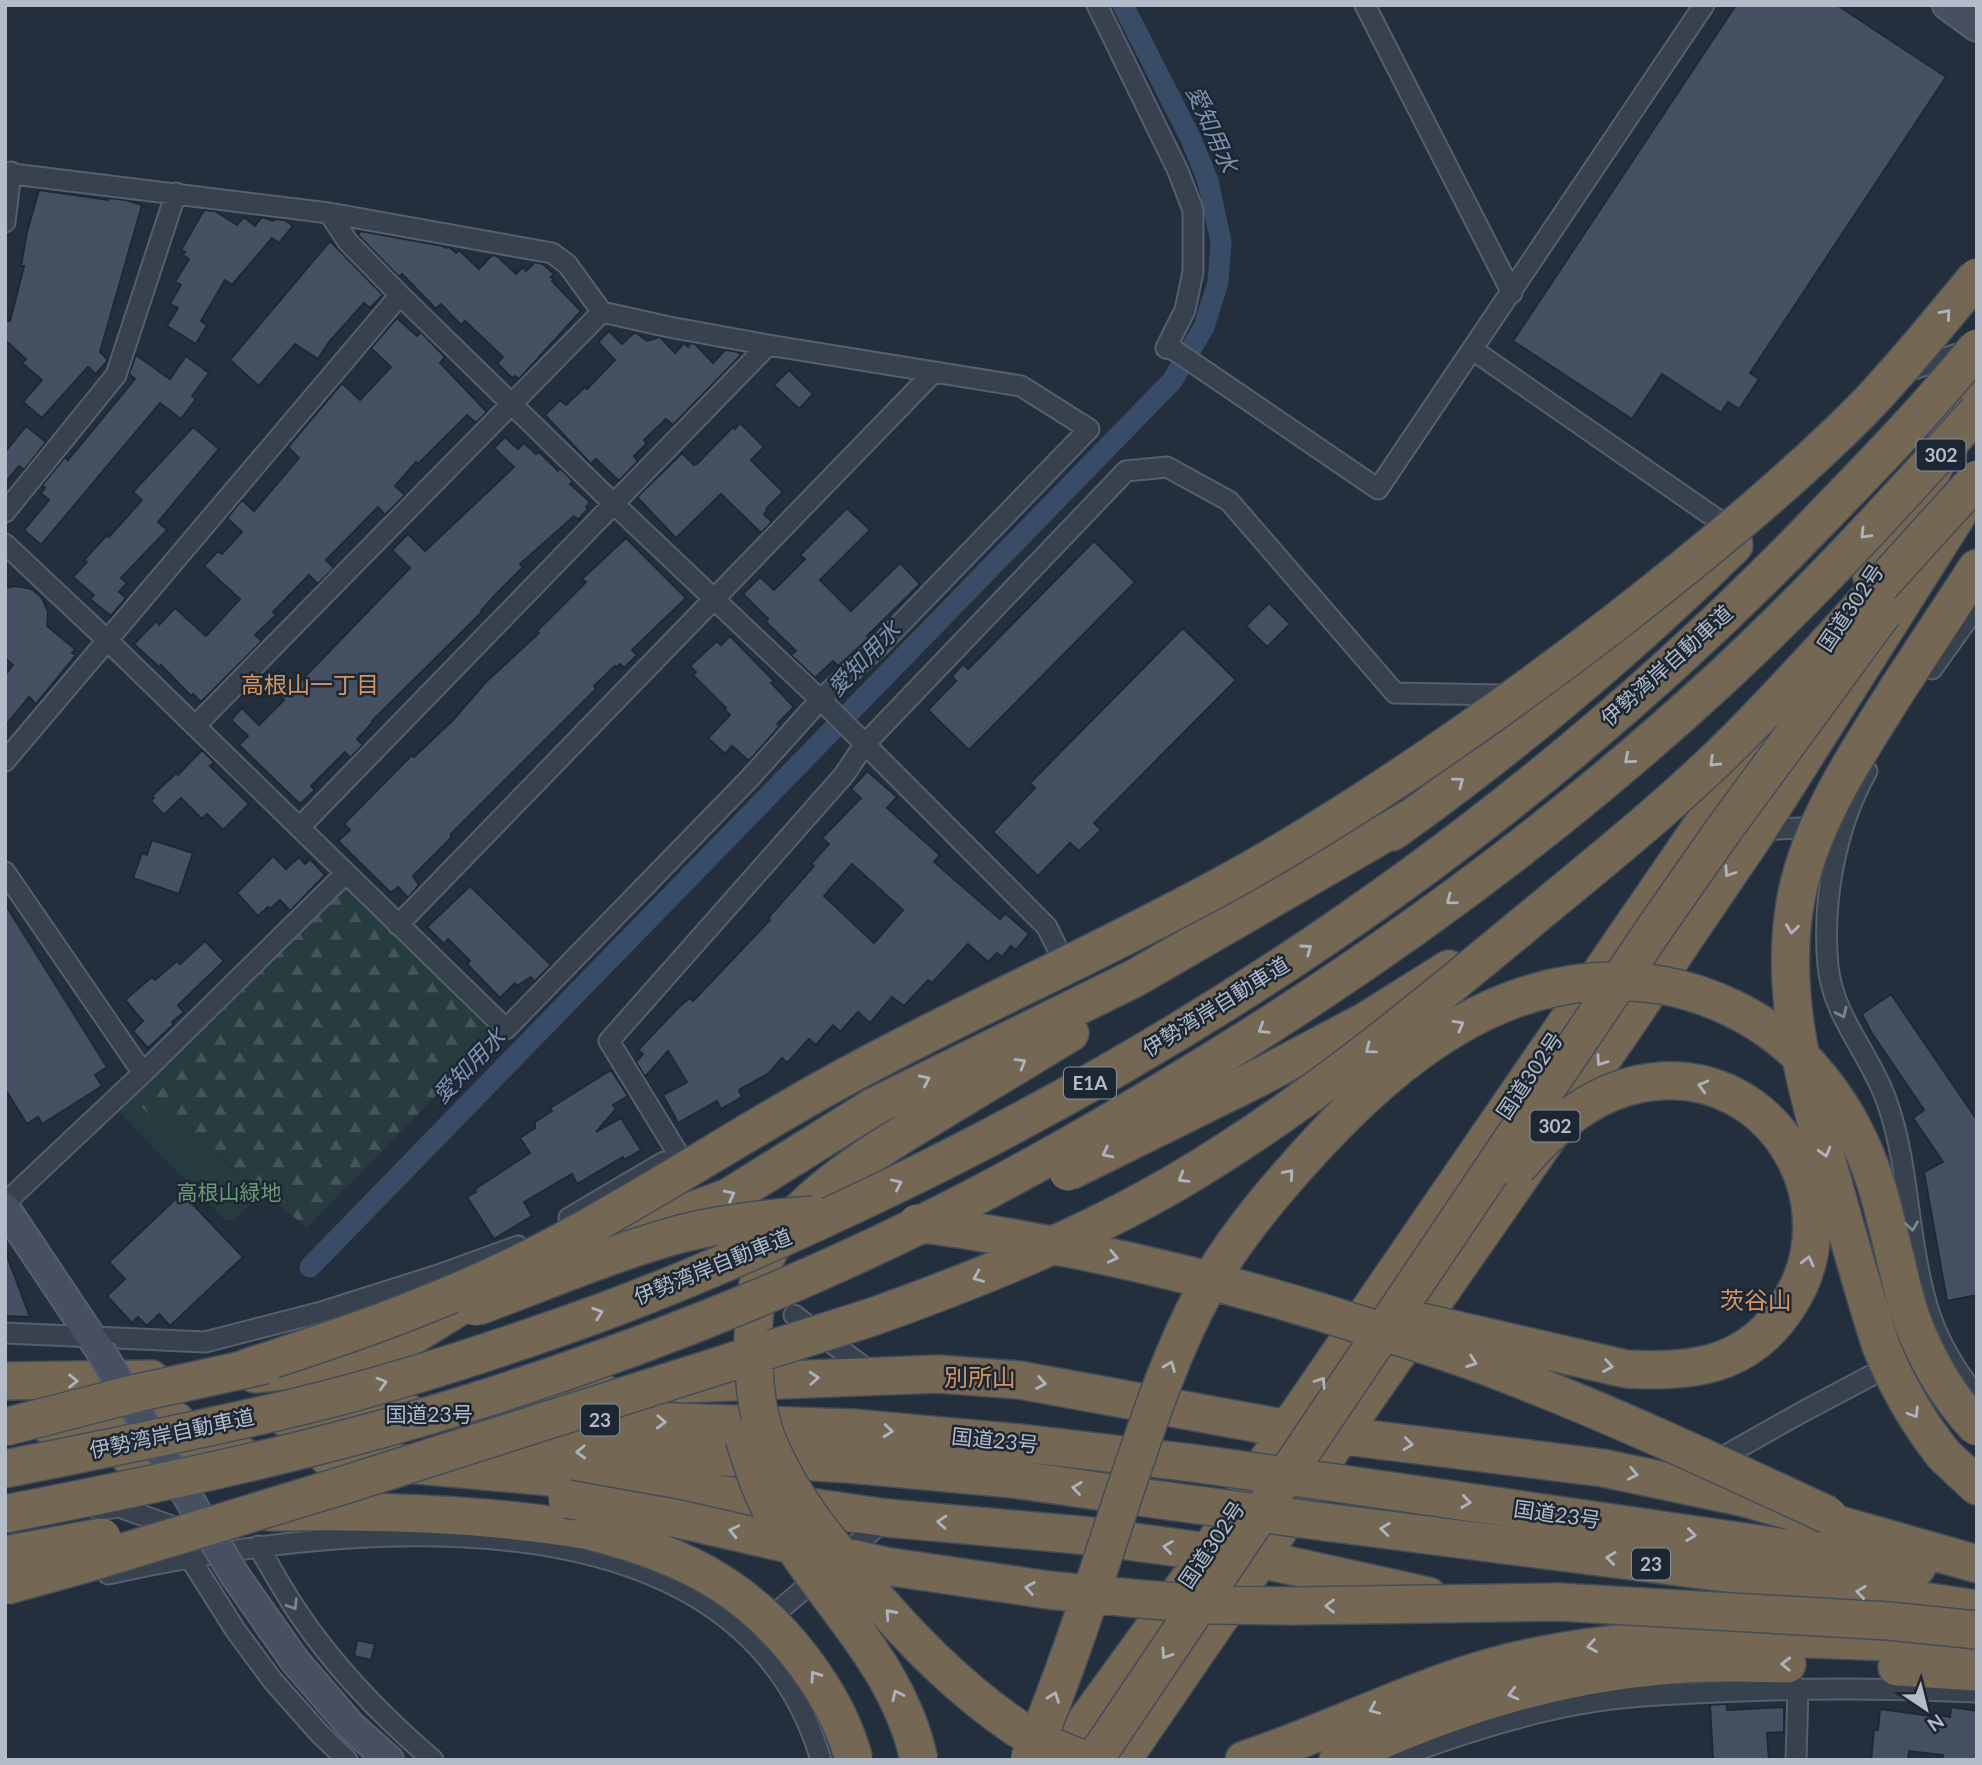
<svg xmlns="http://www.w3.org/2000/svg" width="1982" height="1765" viewBox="0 0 1982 1765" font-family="Lato,'Noto Sans JP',sans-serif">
<defs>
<pattern id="forest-firs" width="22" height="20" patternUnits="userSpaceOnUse" patternTransform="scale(1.75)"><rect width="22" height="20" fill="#263c3f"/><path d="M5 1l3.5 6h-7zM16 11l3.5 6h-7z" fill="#435659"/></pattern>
</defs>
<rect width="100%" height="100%" fill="#242f3e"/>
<path fill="#263c3f" d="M129,1097L156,1120L188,1130L259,1190L256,1200L233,1221L224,1219L117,1110Z"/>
<path fill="url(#forest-firs)" d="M347,888L497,1033L307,1228L188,1130L156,1120L129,1097L341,889Z"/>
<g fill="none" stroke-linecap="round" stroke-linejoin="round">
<path stroke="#394c67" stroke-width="21" d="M310,1267L1172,381L1204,327L1218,282L1221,242L1208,181L1191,139L1123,5"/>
</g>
<path fill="#455162" stroke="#1f2835" stroke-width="2" fill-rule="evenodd" d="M1736,5H1837L1946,77L1750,373L1759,379L1739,409L1728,402L1721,413L1662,374L1632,419L1513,341Z
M39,190L108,200L109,198L126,200L142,205L100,352L108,360L96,374L88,367L42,418L23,402L42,380L22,363L26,359L5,340V320L10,321L24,266H21L27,232Z
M204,210L215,211L237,225L244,217L255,226L262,217L273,221L275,219L285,220L293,226L279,243L272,238L232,285L225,280L201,321L207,325L196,344L167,326L178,308L170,304L181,285L175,282L189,259L183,255L185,252L181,250Z
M360,231L443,246L445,248L449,247L456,253L459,250L479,269L492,255L497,256L516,274L523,267L526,271L535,262L543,264L554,274L551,277L554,280L552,281L581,311L519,379L515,376L512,378L497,363L503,357L465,321L461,325L441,304L436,309L402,274L399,277L358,235Z
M330,241L383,295L370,308L364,303L329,342L318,359L295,344L259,386L230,360Z
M397,318L417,336L421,332L445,357L440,363L487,412L476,423L467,415L418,464L416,462L395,486L405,495L385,515L378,507L326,560L334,568L318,584L309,575L273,612L276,615L255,635L262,641L201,702L193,694L191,696L161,665L159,667L134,644L156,621L159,625L175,608L206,636L240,599L204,566L218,551L222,554L242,532L227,518L242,500L254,511L299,458L288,447L342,383L360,400L391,367L371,348Z
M609,331L622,344L635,332L647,341L660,337L675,353L684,343L688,347L691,343L695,344L713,363L725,350L738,352L741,355L673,425L666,419L644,440L647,443L634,456L638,461L619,481L596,459L591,464L545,415L560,400L566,405L585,387L587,389L615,360L598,342Z
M136,355L170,379L186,356L209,373L192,396L196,399L181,419L160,403L41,545L24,530L49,500L41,493L45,488L42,485L65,457L68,460L135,379L129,374Z
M789,370L813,394L799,409L774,385Z
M740,423L764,447L751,460L783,492L766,509L767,511L764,514L772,522L761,533L721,494L676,538L637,497L682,453L694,465L697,464L733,427L735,429Z
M26,426L46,442L24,470L19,466L5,483V452Z
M193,427L219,449L158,522L167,530L121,578L127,583L119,592L126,598L111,616L90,599L94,595L73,577L87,562L84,560L107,535L109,537L142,500L133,492Z
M505,437L518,449L524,443L536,454L539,452L558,471L560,468L573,481L570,484L590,502L586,507L588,509L578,520L574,516L520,564L523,567L496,594L481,611L482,612L372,721L373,722L357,739L363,745L350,758L345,752L311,786L315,790L300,804L239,745L248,736L231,720L242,708L259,725L284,700L266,682L279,670L295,687L410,568L392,550L408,534L425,551L514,467L494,448Z
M847,508L870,530L820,580L851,611L900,563L920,584L867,636L869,638L838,666L833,661L815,678L791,655L796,651L766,622L768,619L743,594L760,577L774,590L805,559L800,555Z
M626,538L686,598L632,650L637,655L624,668L620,664L617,667L615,666L594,686L596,689L451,834V838L413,876L419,885L408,898L398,887L391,893L338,841L350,830L344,824L412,755L414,757L453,720L486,682L539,633L537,631L586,582L582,579Z
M1094,541L1135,582L969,750L928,710L956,681L952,676L963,664L968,669Z
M15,586L32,589L42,598L48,612L47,626L75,649L72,653L76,655L36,704L29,697L5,726V675L13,665L5,658V588Z
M1269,603L1290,624L1267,647L1246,626Z
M1183,628L1236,680L1094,823L1101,830L1079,851L1070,843L1038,876L993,832L1035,788L1030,783Z
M730,636L774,681L771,683L794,707L777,724L780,726L749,761L732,746L725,754L708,738L730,715L725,710L726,708L693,675L696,672L690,666L717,641L721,645Z
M202,750L214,762L210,766L249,804L223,830L207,814L202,819L181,798L164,815L151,801L154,798L152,796L176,773L178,775Z
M867,771L897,797L887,808L940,855L934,862L1000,919L1005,913L1029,934L1016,950L1011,946L1002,957L997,953L988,962L968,944L932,983L928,980L904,1006L892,997L870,1023L858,1012L840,1032L833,1025L816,1045L809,1039L787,1063L782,1058L769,1073L739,1090L742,1097L721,1109L717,1101L678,1123L663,1095L687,1082L668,1051L645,1077L636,1062L643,1054L638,1050L680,1006L690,998L693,1001L770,920L768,918L814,866L811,864L829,844L822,838L861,798L851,789ZM852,864L903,910L874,943L824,896Z
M152,840L193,853L179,894L133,878L142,853L147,855Z
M273,856L286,869L299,857L305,864L310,859L325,875L290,911L280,900L270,909L268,907L258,916L237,893Z
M470,886L551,965L534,982L531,977L517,986L515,983L500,998L467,964L470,961L448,939L444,944L427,927Z
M5,904L107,1067L95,1075L102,1086L42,1124L38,1117L27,1124L5,1089Z
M205,941L224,961L178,1005L184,1012L172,1022L174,1024L148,1048L133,1031L143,1021L125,1000L152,977L155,980L177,961L180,964Z
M1891,994L1977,1120V1295L1947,1301L1924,1172L1943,1162L1913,1118L1924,1110L1871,1032L1862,1014Z
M611,1070L628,1096L613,1105L616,1109L596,1132L621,1118L641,1150L624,1160L623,1157L577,1184L572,1174L524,1202L532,1216L494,1239L467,1197L476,1192L475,1189L530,1153L520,1138L535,1128V1122L552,1111L550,1108Z
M182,1193L243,1257L170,1326L159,1314L147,1326L138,1317L132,1323L107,1296L125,1279L109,1262Z
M5,1256H7L30,1317L5,1316Z
M357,1640L375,1644L371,1660L354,1656Z
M1727,1704V1710L1784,1707V1732L1767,1733L1769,1760H1713L1710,1705Z
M1951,1707L1977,1711V1760H1942L1943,1755L1909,1751L1908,1760H1871L1874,1730H1878L1880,1709L1939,1717V1715L1950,1717Z"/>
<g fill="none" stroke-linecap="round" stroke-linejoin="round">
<g stroke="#565f6c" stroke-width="23">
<path id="street" d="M1097,5L1178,171L1193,210V272L1185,310L1166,348L1174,350L1205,371L1378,489L1704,5
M1365,5L1512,293
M5,173L329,213L552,253L567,264L602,312L669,327L768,345L1021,386L1089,429L880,645L820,700L750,778L506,1029L107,640L5,544
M329,213L348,242L400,295L614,504L828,707L1047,927L1061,956
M5,222L11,172
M1473,350L1721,522
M1905,372L1969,350
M5,512L116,375L176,193
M1932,669L1977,606
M195,726L602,312
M5,761L400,295
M1867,771C1835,828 1822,902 1828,966C1833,1017 1871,1055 1887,1102C1909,1164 1907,1231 1924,1294C1933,1333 1952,1366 1977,1397
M300,827L768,345
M1758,830L1822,827
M5,872L143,1073
M398,925L933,373
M682,1160L609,1041L844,775L864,745L1126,471L1167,467L1229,501L1395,693L1501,695
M5,1203L143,1073L346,873
M569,1218L664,1162
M794,1315L872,1373
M5,1333L205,1342L318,1313L438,1275L518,1246
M1710,1464L1804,1411L1895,1363
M99,1510L119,1507L169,1525L236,1631L273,1681L320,1734L347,1760
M258,1546C271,1568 283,1590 297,1611C334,1667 383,1717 433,1760
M108,1574C330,1525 737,1474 821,1760
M763,1624L887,1518
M1391,1760C1451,1737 1511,1717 1574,1705C1621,1696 1669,1694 1717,1692C1804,1688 1890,1688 1977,1692
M1796,1760L1798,1688"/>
</g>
<g stroke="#565f6c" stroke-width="32">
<path id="secondary" d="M1947,5L1977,27
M5,1208L100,1350
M295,1661L351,1726L389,1760"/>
</g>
<g stroke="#434c59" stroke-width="40">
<path id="highway" d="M1872,577L1903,532L1977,377
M1897,690L1977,568
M1392,832C1514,745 1627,650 1734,545
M1256,1079L1366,1021L1449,969
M631,1233L729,1197L875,1106L1135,978L1411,818
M753,1342C754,1315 755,1284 765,1259C793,1195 898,1137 956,1102C994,1079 1032,1056 1070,1033
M255,1374L309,1368L396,1346L457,1308L485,1297
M5,1381L151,1379
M681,1384L938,1374L1019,1380L1288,1429L1603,1468L1745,1498L1977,1564
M483,1407L603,1393
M286,1418L410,1414
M559,1418L853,1428L1021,1443L1192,1463
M45,1423L176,1421
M518,1454L623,1451L849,1464L1013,1479L1168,1501
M1944,1455L1977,1486
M129,1456H243
M328,1457L683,1489L887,1518L1090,1536L1260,1559L1428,1596
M1350,1485L1917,1567
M270,1512C377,1511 484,1513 590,1531
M1325,1522L1757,1577L1977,1609
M1897,1667L1977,1672
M1058,1760L1209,1552L1288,1429L1786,703
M1122,1760L1260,1559L1340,1436L1623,1029L1758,830L1957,515
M1244,1760C1333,1731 1416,1686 1507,1663C1665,1624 1817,1641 1977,1645
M1338,1760C1438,1712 1548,1676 1659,1666C1701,1662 1744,1663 1787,1664"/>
</g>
<use href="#street" stroke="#38414e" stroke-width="19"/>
<use href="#secondary" stroke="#465061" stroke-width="28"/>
<use href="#highway" stroke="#746855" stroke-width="37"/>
<g stroke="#565f6c" stroke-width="32" stroke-linecap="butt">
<path id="secondary-bridge" d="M100,1350L234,1574L295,1661"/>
</g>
<g stroke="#434c59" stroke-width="40" stroke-linecap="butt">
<path id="highway-bridge" d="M1897,690C1857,754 1813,818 1797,893C1777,991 1806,1085 1832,1179C1848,1235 1863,1291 1881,1346C1897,1386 1917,1421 1944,1455
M1068,1172L1256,1079
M917,1223C1073,1244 1225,1280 1374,1329C1419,1343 1465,1357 1509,1375C1618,1417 1722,1466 1828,1515
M476,1307C544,1282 611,1253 680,1234C724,1223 769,1218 814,1215
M1413,1320L1626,1369C1693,1373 1749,1366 1788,1305C1854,1205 1774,1066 1651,1082C1595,1089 1552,1126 1517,1168
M753,1342C754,1376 755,1410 768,1442C789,1493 823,1536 859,1578C905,1634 956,1687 1017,1728C1037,1741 1061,1750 1084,1760
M243,1369C349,1335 454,1299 552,1247C656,1192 754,1125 858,1070C983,1003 1114,946 1238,877C1371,802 1496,714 1617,621C1700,556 1786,486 1861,411C1902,369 1939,322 1977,277
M5,1427L137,1393L265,1365
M744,1438C753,1467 762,1496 778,1522C826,1602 899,1665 919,1760
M1192,1463L1350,1485
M5,1469C104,1449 203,1430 301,1406C383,1386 466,1360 546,1332C656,1295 763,1248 868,1198C1220,1031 1540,809 1812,528C1868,470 1926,411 1977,348
M567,1499L679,1519L885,1566L1048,1590L1130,1598L1213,1605L1294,1606L1559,1602L1888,1621L1977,1630
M1168,1501L1325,1522
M5,1514C168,1482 331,1448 489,1397C654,1344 817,1279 971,1199C1063,1151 1153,1098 1241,1043C1411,936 1573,815 1720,679C1811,595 1894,504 1977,412
M590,1531C686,1555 755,1590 813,1674C831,1700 846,1729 854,1760
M5,1555L102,1537
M5,1586L81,1565L341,1486L872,1317C976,1280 1080,1238 1175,1183C1301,1109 1414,1016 1526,923C1603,859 1683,796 1753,723C1830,644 1902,560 1977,479
M1029,1760C1067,1670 1096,1578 1127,1485C1149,1420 1171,1353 1204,1292C1229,1246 1263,1204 1298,1165C1391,1059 1510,960 1661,985C1710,994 1757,1016 1794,1050C1832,1086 1860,1133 1876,1184C1888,1223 1896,1265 1907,1305C1920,1348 1945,1394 1977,1427
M1094,1760L1657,925L1722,832L1883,613"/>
</g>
<use href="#secondary-bridge" stroke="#465061" stroke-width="28"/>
<use href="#highway-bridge" stroke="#746855" stroke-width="37"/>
</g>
<defs><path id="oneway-chevron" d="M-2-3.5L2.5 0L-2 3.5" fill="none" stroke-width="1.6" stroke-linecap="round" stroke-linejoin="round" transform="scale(1.75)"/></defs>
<g stroke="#aeb4bd">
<use href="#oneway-chevron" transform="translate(1946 314) rotate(-49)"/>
<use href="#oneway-chevron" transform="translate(1865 534) rotate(134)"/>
<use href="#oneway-chevron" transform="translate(1629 759) rotate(139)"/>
<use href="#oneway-chevron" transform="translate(1714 762) rotate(136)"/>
<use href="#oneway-chevron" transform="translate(1459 782) rotate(-37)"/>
<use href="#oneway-chevron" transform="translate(1729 872) rotate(124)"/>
<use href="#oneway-chevron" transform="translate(1451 900) rotate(143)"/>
<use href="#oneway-chevron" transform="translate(1792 929) rotate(97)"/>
<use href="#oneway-chevron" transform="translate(1307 949) rotate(-35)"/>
<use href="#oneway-chevron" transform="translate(1459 1025) rotate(-29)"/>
<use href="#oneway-chevron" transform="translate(1263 1029) rotate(148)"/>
<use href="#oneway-chevron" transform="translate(1370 1049) rotate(143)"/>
<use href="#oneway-chevron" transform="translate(1601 1061) rotate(125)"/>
<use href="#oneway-chevron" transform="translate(1021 1063) rotate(-31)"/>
<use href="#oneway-chevron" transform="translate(925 1080) rotate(-25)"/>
<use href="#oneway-chevron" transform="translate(1703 1086) rotate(-165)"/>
<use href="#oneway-chevron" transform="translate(1825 1152) rotate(74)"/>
<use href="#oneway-chevron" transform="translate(1107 1153) rotate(154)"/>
<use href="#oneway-chevron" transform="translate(1289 1174) rotate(-49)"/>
<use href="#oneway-chevron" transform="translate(1183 1178) rotate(149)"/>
<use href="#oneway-chevron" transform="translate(897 1184) rotate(-25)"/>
<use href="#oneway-chevron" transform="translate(730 1195) rotate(-27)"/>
<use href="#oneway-chevron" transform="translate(1113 1257) rotate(12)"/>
<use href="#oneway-chevron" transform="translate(1808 1261) rotate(-76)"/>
<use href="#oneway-chevron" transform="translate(978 1277) rotate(158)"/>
<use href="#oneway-chevron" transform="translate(598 1313) rotate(-20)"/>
<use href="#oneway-chevron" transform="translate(1472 1362) rotate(19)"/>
<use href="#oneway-chevron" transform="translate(1170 1366) rotate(-68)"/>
<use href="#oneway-chevron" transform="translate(1608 1366) rotate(10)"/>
<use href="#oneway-chevron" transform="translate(814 1378) rotate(-3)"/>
<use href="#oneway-chevron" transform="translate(73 1381)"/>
<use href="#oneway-chevron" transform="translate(1321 1382) rotate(-56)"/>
<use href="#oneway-chevron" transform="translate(382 1383) rotate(-16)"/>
<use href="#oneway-chevron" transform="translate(1041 1383) rotate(10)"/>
<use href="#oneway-chevron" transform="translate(1914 1413) rotate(58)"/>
<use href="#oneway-chevron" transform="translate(661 1422) rotate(2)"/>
<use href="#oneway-chevron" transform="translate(888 1431) rotate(5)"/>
<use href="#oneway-chevron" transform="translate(1408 1444) rotate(7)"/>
<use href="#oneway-chevron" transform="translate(581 1452) rotate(178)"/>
<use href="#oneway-chevron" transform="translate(1633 1474) rotate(11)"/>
<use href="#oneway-chevron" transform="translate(1077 1488) rotate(-172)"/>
<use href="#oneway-chevron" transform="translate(1466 1502) rotate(8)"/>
<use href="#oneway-chevron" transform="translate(942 1522) rotate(-176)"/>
<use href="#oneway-chevron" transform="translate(1385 1529) rotate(-173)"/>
<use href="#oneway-chevron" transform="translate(734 1531) rotate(-167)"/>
<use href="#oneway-chevron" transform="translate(1691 1535) rotate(8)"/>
<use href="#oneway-chevron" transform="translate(1168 1547) rotate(-172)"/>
<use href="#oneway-chevron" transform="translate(1611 1558) rotate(-173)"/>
<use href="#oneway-chevron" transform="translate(1030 1588) rotate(-171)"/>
<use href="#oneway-chevron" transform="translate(1861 1592) rotate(-172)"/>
<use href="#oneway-chevron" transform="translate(1330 1606) rotate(-180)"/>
<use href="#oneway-chevron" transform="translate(890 1614) rotate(-132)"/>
<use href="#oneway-chevron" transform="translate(1592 1646) rotate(171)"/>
<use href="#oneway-chevron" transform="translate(1166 1654) rotate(124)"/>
<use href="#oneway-chevron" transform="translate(1786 1664) rotate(-178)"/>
<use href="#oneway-chevron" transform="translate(815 1676) rotate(-125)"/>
<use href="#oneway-chevron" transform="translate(1513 1694) rotate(165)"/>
<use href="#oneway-chevron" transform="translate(897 1695) rotate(-115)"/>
<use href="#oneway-chevron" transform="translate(1054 1697) rotate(-69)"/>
<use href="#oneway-chevron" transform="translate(1374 1709) rotate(157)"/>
</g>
<g stroke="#7c8592">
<use href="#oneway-chevron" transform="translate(1842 1013) rotate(65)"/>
<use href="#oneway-chevron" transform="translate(1912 1226) rotate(82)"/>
<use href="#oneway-chevron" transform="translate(293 1605) rotate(58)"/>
</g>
<g text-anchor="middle" stroke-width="5" stroke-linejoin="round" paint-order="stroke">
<g fill="#1d2633" stroke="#878f9c" stroke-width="2">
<rect x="1916.5" y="439.5" width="49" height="31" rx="5"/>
<rect x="1064" y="1067.5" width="52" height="31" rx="5"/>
<rect x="1530.5" y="1110.5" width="49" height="31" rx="5"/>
<rect x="581" y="1404.5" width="38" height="31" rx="5"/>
<rect x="1632" y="1548.5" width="38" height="31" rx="5"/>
</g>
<g font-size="19" font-weight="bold" fill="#b4bcc9">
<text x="1941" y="462">302</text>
<text x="1090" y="1090">E1A</text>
<text x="1555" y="1133">302</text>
<text x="600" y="1427">23</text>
<text x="1651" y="1571">23</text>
</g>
<g font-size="21" fill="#b4bcc9" stroke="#1d2633">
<text transform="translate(1851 608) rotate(-56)" y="7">国道302号</text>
<text transform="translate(1667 666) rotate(-42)" y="7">伊勢湾岸自動車道</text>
<text transform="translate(1216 1007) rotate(-32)" y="7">伊勢湾岸自動車道</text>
<text transform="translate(1530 1076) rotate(-56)" y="7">国道302号</text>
<text transform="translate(713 1267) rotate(-22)" y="7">伊勢湾岸自動車道</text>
<text x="429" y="1422">国道23号</text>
<text transform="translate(172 1434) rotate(-12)" y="7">伊勢湾岸自動車道</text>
<text transform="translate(995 1441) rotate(6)" y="7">国道23号</text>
<text transform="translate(1557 1515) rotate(8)" y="7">国道23号</text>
<text transform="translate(1212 1545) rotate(-56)" y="7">国道302号</text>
</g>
<g font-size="21" fill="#6b9a76" stroke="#1d2633">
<text x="229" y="1200">高根山緑地</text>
</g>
<g font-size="23" font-style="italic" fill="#7c92b1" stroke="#1d2633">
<text transform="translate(1212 129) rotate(66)" y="8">愛知用水</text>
<text transform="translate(864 659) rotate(-46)" y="8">愛知用水</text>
<text transform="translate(469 1066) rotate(-46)" y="8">愛知用水</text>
</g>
<g font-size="23" fill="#d59563" stroke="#1d2633">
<text x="310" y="693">高根山一丁目</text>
</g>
<g font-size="24" fill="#d59563" stroke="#1d2633">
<text x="1756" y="1309">茨谷山</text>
<text x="980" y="1386">別所山</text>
</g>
</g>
<rect width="1982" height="1765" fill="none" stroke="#b4bcc9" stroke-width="14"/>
<g transform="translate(1926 1709) rotate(145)" stroke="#1d2633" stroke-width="5" paint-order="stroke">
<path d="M0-5L12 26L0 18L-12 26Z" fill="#b4bcc9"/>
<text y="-10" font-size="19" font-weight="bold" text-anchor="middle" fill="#b4bcc9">N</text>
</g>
</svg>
